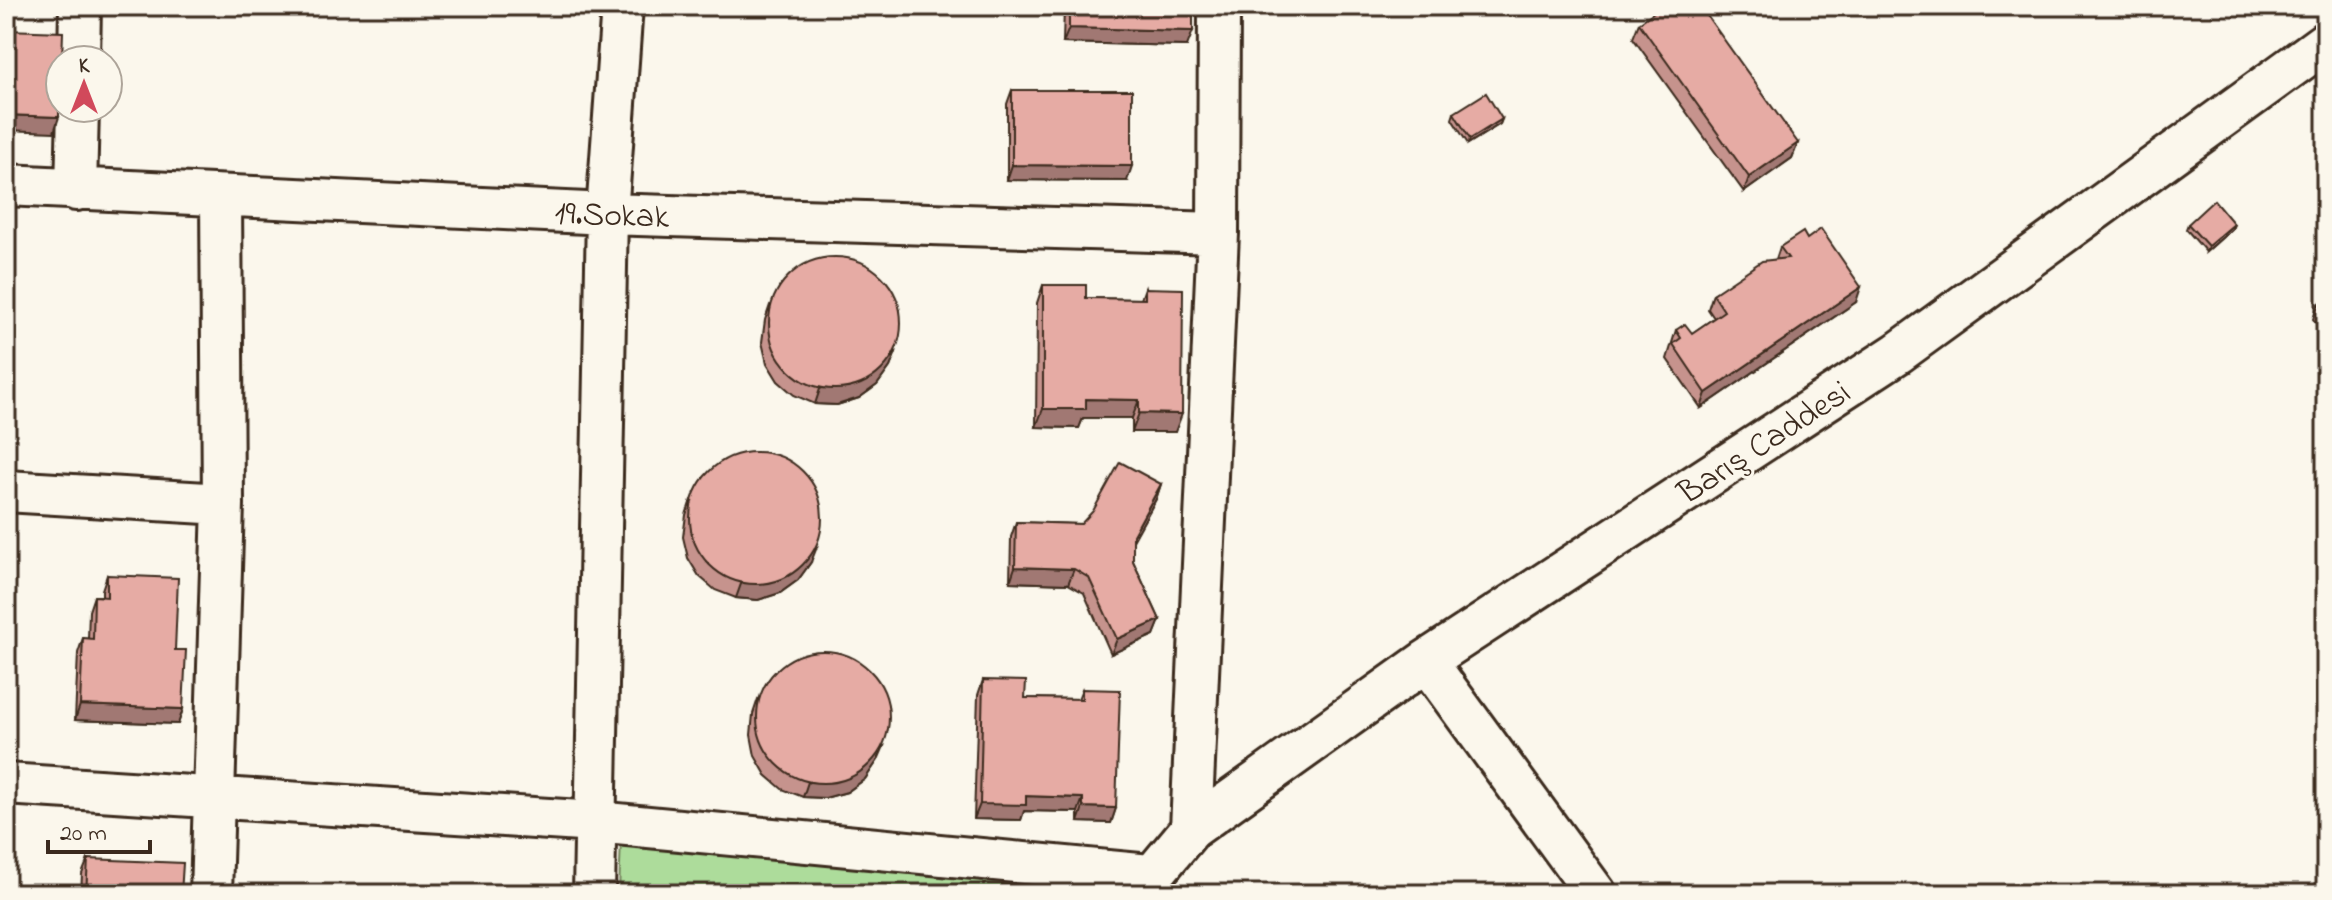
<svg xmlns="http://www.w3.org/2000/svg" width="2332" height="900" viewBox="0 0 2332 900" font-family="'Indie Flower',sans-serif">
<rect width="100%" height="100%" fill="#fbf7ec"/>
<filter id="ink" filterUnits="userSpaceOnUse"><feTurbulence type="fractalNoise" baseFrequency=".0125" numOctaves="2"/><feDisplacementMap in="SourceGraphic" scale="16" xChannelSelector="R" yChannelSelector="G"/><feConvolveMatrix kernelMatrix="1 2 1 2 8 2 1 2 1" color-interpolation-filters="sRGB"/></filter>
<g filter="url(#ink)">
<path fill="#addc9b" stroke="#74835c" stroke-width="2" d="M621,838L1037,875L1053,891L1052,894H619Z"/>
<g fill="none" stroke-linecap="round" stroke-linejoin="round">
<g stroke="#3b2a1e" stroke-width="46">
<path id="street" d="M79,60L80,6
M6,185L607,214L1218,233
M76,190L78,108
M6,491L223,504
M1426,661L1596,894
M6,784L596,822L1150,875
M1191,829L1218,233L1219,6
M211,894L223,504L221,196
M594,894L607,214L622,6
M1137,894L1191,829L1426,661L1898,353L2326,42"/>
</g>
<use href="#street" stroke="#fbf7ec" stroke-width="40"/>
</g>
<path fill="#c6938d" stroke="#3b2a1e" stroke-width="2" d="M1064,6H1193L1187,46L1063,43Z
M1639,23L1798,143L1792,158L1744,192L1633,38Z
M1012,90L1127,181L1007,180V104Z
M1454,113L1502,119L1500,124L1468,144L1452,119Z
M2188,224H2234L2232,229L2206,252L2186,229Z
M1780,247L1856,302L1701,408L1667,359L1676,330L1692,333L1714,318L1708,309L1713,294L1776,259Z
M1043,285L1086,298L1141,299L1145,288L1175,432H1132V418H1083L1079,428L1036,427L1037,303Z
M2326,298V336L2313,319L2318,304Z
M770,305L896,352L890,367L877,385L859,398L837,405L815,404L794,395L778,381L767,363L762,342L765,320Z
M1161,484L1156,499L1133,540V561L1160,620L1154,635L1111,654L1084,593L1068,584L1010,582L1011,537L1016,522L1081,524Z
M691,500L811,562L798,580L780,593L758,600L736,598L715,590L699,576L688,558L683,537L686,515Z
M107,575L175,650L183,709L178,724L75,720L78,653L83,638L88,639L89,611L94,596H102V590Z
M983,680L1025,698L1078,699L1082,689L1116,808L1111,823L1078,822V812L1024,811L1021,820L974,819L978,695Z
M758,699L878,760L865,779L847,792L825,798L803,797L782,789L766,775L755,756L751,735L753,714Z
M88,859L181,894H81L82,874Z"/>
<path fill="#a17873" stroke="#3b2a1e" stroke-width="2" d="M1069,28L1193,31L1187,46L1063,43Z
M6,115L59,117L54,132L6,130Z
M1502,119L1500,124L1468,144L1470,139Z
M1798,143L1792,158L1744,192L1749,177Z
M1012,165L1132,166L1127,181L1007,180Z
M2234,224L2232,229L2206,252L2208,246Z
M1861,287L1856,302L1701,408L1706,393Z
M896,352L890,367L877,385L859,398L837,405L815,404L820,389Z
M1086,399L1139,400L1132,418H1083L1079,428L1036,427L1043,409Z
M1139,413L1182,414L1175,432H1132Z
M1161,484L1156,499L1128,550L1133,535Z
M817,547L811,562L798,580L780,593L758,600L736,598L741,584Z
M1015,567L1074,569L1068,584L1010,582Z
M1160,620L1154,635L1111,654L1117,639Z
M80,705L183,709L178,724L75,720Z
M884,746L878,760L865,779L847,792L825,798L803,797L808,782Z
M1026,796L1083,798L1078,812L1024,811L1021,820L974,819L980,804Z
M1083,807L1116,808L1111,823L1078,822Z"/>
<path fill="#e6aba4" stroke="#3b2a1e" stroke-width="2" d="M1069,6H1193V31L1069,28Z
M1662,6H1700L1798,143L1749,177L1639,23Z
M6,30L63,32L62,60H60L59,117L6,115Z
M1012,90H1132V166L1012,165Z
M1486,93L1502,119L1470,139L1454,113Z
M2214,200L2234,224L2208,246L2188,224Z
M1821,229L1861,287L1706,393L1673,344L1681,338L1676,330L1685,324L1692,333L1724,311L1713,294L1762,261L1788,258L1780,247L1803,232L1807,239Z
M769 323a66 66 0 1 1 132 0a66 66 0 1 1-132 0Z
M1043,285H1086V298L1145,299V288L1183,289L1182,414L1139,413V400L1086,399V409H1043Z
M2326,298V314L2318,304Z
M690 518a66 66 0 1 1 132 0a66 66 0 1 1-132 0Z
M1120,462L1161,484L1133,535V561L1160,620L1117,639L1089,578L1074,569L1015,567L1016,522L1081,524L1093,511Z
M107,575L178,578L175,650H186L183,709L80,705L83,638L93,639L94,596L107,597Z
M757 717a66 66 0 1 1 132 0a66 66 0 1 1-132 0Z
M983,680L1026,681L1025,698L1082,699V689L1120,690L1116,808L1083,807V798L1026,796V805L980,804Z
M88,859L183,863L181,894H86Z"/>
</g>
<g text-anchor="middle" stroke-width="6" stroke-linejoin="round" paint-order="stroke">
<g font-size="34" fill="#3b2a1e" stroke="#fbf7ec">
<text transform="translate(612 213) rotate(2)" y="12">19.Sokak</text>
<text transform="translate(1763 441) rotate(-33)" y="12">Barış Caddesi</text>
</g>
</g>
<rect width="2332" height="900" fill="none" stroke="#fbf7ec" stroke-width="32"/>
<rect x="16" y="16" width="2300" height="868" fill="none" stroke="#3b2a1e" stroke-width="3" filter="url(#ink)"/>
<g transform="translate(84 84)"><circle r="38" fill="#fbf7ec" stroke="#aea59a" stroke-width="2"/>
<path d="M0-6L14 30L0 20L-14 30Z" fill="#d1495b"/>
<text y="-12" font-size="22" font-weight="bold" text-anchor="middle" fill="#3b2a1e">K</text>
</g>
<path d="M48 840v12h102v-12" fill="none" stroke="#3b2a1e" stroke-width="4"/>
<text x="60" y="840" font-size="24" fill="#3b2a1e" stroke="#fbf7ec" stroke-width="6" paint-order="stroke">20 m</text>
</svg>
